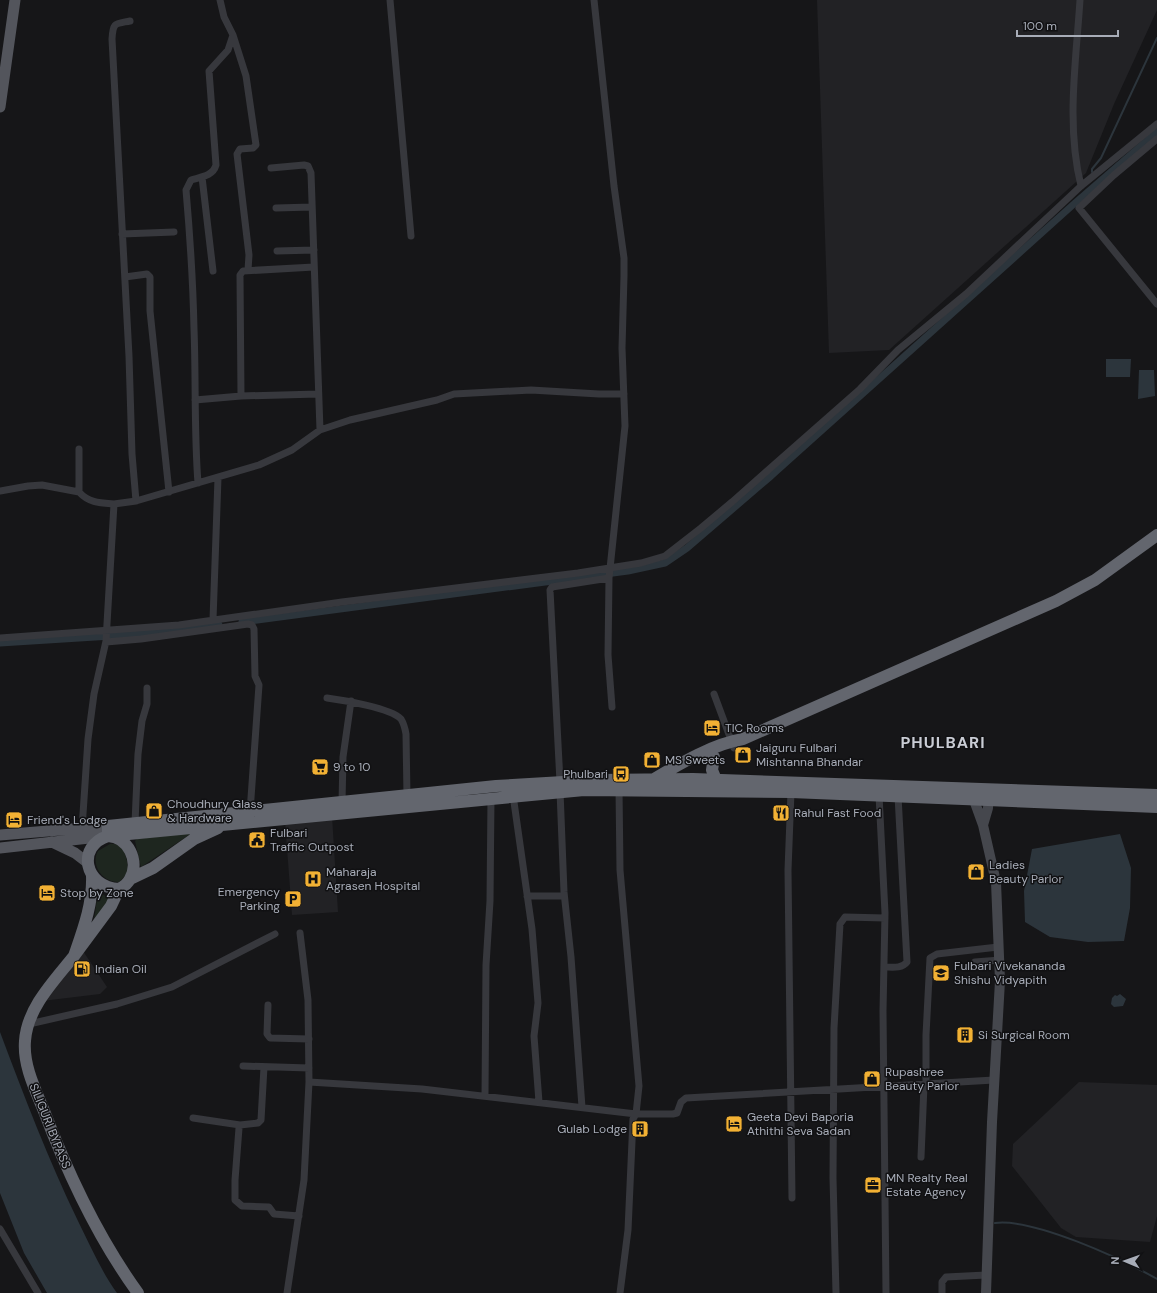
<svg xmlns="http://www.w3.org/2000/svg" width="1157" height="1293" viewBox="0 0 1157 1293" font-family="'DM Sans',sans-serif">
<rect width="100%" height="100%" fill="#161618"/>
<path fill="#222225" d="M817,0H1157V10L1114,104L1086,173L889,350L829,353Z
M332,816L338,912L292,915L285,821Z
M83,951L107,987L100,994L42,1001Z
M1079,1082L1157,1085V1216L1150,1242L1076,1237L1061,1228L1012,1166L1013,1144Z"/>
<path fill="#1e261f" d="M192,833L141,867L135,841L137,839Z
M110,844C125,842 128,861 128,873L119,882C103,883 90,865 98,851Z
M98,892L111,899L94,920Z"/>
<path fill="#2c353c" d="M1106,359H1131L1130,377H1106Z
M1139,370H1154L1155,396L1138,399Z
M1120,834L1131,868L1130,908L1124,941L1088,942L1050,937L1025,922L1024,891L1032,849Z
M1120,994L1126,999L1123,1006L1114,1007L1111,1004L1112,998L1115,995L1117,996Z
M0,1032C24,1096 48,1159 78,1221C90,1245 101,1271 117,1293H47L24,1253L0,1193Z"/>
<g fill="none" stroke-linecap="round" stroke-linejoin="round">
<path stroke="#2c353c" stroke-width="2" d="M1092,172V169L1101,158L1157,38
M995,1223C1034,1218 1122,1259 1157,1279"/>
<path stroke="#2c353c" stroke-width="7" d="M242,622L628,571L665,563L687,548L771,476L1075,203L1157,132
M0,643L127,635L219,625"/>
<path stroke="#37383d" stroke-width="7" d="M390,0L411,236
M594,0L614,186L624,258V276L622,348L625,426L609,578L608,655L612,707
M1080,0C1076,62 1066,125 1081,186
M130,21C115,24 113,22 112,39L129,356L132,454L136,501
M233,35L246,76L256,145L253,148L240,149L237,154L249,255L248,270
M1157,139L1114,175L1079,208L1157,304
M202,177L213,271
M276,208L312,207
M122,234L174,232
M277,251L314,250
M125,277L147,274L150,277V311L169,492
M241,396L318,394
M195,400L241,396L240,275L243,271L314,267
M320,430L350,420L437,400L454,394L531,390L599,394H624
M79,449V492C89,503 100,503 114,504
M198,483C194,432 196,381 194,329C193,282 190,236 186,190L191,180C201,177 213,176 216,165L209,71L228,50L233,35L224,17L220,0
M0,491L28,486L42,485L79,492
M213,620L218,478
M0,638L179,625L342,602L578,573L641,563L665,556L701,528L732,502L860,389L898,350L966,294L1081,186L1157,124
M106,642L141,639L248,624L252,625L254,629L255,676L259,685L250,812
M714,694L734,748
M327,698C342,700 391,708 401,719C404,724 405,728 406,734L407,796
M560,782L550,590L552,587L609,578
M619,789L620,870L639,1086L636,1114L633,1119L628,1230L620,1293
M560,791L564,892L571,957L582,1107
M791,792L788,870L792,1198
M513,795L532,929L538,1003L534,1036L539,1102
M879,795L885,913L883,1011L886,1293
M342,803L343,757L351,701
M135,823L138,754L142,721L147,704V688
M82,829L88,739L94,694L106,641L114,504L136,501L259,465L292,450L320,430L311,173L308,166L304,165L271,168
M527,896H564
M975,962L1000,960
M884,967C891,967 902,969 907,962L898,796
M268,1005L267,1034L270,1038L309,1039
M29,1024L117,1004L172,987L275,934
M243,1066L309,1068
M264,1067L261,1120L258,1123L240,1125L239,1128L235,1180V1200L242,1206L269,1207L274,1214L299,1216
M309,1082L422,1089L636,1114H673L677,1113L681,1102L686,1098L994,1080
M926,1084V1035L930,958L937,954L998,947
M485,1096L486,965L490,901L491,798
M193,1118L240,1125
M921,1157L924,1085
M0,1229L38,1293
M287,1293L304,1180L309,1082L308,1000L300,933
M836,1293L833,1178L834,1028L840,924L845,917L885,918
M942,1293V1282L946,1277L986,1275"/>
<path stroke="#45474d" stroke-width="10" d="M974,793V800L983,825L996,882L1000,981L992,1122L986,1293
M983,825L988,808L989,792"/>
<path stroke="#53555c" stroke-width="11" d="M0,107L15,0
M0,835L108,826
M52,842L75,853L88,863
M0,848L107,836"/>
<path stroke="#63666e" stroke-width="12" d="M714,757L712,770L716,780
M654,779C681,763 713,744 743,739L1056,601L1095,580L1157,535
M1157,795L693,779L597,780L496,786L108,826V836L584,790L791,792L1157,807
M108,836C128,837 140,861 130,879C128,883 123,887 119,889C84,887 76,846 108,836Z
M92,876C93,904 83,930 74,956L111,906L119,889
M130,879L153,868L194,839L218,828
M74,956C54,981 27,1008 25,1041C23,1065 35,1089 44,1111C68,1174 98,1238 138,1293"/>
</g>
<defs>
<g id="hotel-square" transform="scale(0.9)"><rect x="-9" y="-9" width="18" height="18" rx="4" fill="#f2b134" stroke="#111113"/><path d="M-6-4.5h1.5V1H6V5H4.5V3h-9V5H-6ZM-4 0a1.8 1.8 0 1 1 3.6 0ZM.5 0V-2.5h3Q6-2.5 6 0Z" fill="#111"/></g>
<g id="shop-square" transform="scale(0.9)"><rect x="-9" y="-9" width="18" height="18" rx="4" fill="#f2b134" stroke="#111113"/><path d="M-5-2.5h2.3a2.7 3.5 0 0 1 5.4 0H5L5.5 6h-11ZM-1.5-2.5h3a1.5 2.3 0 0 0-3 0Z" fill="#111"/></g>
<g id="supermarket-square" transform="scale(0.9)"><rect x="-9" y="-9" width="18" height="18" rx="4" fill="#f2b134" stroke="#111113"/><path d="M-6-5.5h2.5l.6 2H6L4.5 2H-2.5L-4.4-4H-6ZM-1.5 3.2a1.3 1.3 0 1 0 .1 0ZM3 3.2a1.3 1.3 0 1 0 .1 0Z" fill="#111"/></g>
<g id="bus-square" transform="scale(0.9)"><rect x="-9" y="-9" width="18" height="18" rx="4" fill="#f2b134" stroke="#111113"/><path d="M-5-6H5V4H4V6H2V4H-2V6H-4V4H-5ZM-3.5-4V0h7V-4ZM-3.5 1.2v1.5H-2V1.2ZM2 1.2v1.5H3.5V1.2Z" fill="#111"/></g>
<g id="restaurant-square" transform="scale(0.9)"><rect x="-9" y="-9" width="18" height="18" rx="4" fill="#f2b134" stroke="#111113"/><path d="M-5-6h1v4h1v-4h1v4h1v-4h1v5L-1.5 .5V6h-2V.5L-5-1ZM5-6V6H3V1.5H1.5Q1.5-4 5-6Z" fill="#111"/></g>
<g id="civic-square" transform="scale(0.9)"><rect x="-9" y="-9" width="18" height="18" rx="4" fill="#f2b134" stroke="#111113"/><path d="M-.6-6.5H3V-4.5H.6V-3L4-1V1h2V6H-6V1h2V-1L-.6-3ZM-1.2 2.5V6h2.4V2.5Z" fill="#111"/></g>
<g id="hospital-square" transform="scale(0.9)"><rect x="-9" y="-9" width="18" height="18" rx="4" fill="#f2b134" stroke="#111113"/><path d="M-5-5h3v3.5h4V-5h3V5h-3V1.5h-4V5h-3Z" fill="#111"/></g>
<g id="parking-square" transform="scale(0.9)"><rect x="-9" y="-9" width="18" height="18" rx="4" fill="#f2b134" stroke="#111113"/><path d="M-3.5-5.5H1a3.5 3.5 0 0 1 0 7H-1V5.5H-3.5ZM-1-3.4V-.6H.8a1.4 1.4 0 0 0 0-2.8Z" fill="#111"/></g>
<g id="fuel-square" transform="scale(0.9)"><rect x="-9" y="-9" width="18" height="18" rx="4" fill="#f2b134" stroke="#111113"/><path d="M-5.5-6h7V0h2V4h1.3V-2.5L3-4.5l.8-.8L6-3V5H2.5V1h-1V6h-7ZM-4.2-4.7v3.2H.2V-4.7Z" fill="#111"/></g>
<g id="school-square" transform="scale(0.9)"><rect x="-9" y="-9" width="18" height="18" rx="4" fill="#f2b134" stroke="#111113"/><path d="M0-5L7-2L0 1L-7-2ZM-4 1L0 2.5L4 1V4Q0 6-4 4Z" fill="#111"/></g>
<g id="building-square" transform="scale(0.9)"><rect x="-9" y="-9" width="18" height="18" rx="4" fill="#f2b134" stroke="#111113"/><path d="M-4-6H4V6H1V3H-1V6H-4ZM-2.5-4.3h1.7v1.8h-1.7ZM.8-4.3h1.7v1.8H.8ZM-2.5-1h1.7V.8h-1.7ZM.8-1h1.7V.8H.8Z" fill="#111"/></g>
<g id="office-square" transform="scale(0.9)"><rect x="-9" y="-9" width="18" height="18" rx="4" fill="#f2b134" stroke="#111113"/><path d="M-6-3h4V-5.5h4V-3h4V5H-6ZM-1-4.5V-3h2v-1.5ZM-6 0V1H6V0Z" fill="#111"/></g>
</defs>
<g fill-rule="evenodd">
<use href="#hotel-square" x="712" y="728"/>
<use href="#shop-square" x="743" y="755"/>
<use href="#shop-square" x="652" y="760"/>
<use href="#supermarket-square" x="320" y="767"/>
<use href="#bus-square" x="621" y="774"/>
<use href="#shop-square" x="154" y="811"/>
<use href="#restaurant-square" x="781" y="813"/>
<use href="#hotel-square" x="14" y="820"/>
<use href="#civic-square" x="257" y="840"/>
<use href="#shop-square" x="976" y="872"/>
<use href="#hospital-square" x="313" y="879"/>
<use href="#hotel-square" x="47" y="893"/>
<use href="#parking-square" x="293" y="899"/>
<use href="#fuel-square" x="82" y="969"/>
<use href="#school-square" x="941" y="973"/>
<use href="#building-square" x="965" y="1035"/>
<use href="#shop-square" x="872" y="1079"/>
<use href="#hotel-square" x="734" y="1124"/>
<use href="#building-square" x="640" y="1129"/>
<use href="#office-square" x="873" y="1185"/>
</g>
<g text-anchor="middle" stroke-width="3" stroke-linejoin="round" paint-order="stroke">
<g font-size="12" fill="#a8adb8" stroke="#111113" text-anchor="start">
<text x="725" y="732">TIC Rooms</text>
<text x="756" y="752">Jaiguru Fulbari<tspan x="756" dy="14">Mishtanna Bhandar</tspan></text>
<text x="665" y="764">MS Sweets</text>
<text x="333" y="771">9 to 10</text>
<text x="608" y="778" text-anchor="end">Phulbari</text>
<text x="167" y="808">Choudhury Glass<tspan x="167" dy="14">&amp; Hardware</tspan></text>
<text x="794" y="817">Rahul Fast Food</text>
<text x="27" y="824">Friend's Lodge</text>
<text x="270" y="837">Fulbari<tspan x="270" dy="14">Traffic Outpost</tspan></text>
<text x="989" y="869">Ladies<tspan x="989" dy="14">Beauty Parlor</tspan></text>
<text x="326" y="876">Maharaja<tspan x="326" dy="14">Agrasen Hospital</tspan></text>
<text x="280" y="896" text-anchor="end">Emergency<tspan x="280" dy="14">Parking</tspan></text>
<text x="60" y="897">Stop by Zone</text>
<text x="954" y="970">Fulbari Vivekananda<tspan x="954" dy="14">Shishu Vidyapith</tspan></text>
<text x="95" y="973">Indian Oil</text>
<text x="978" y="1039">Si Surgical Room</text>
<text x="885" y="1076">Rupashree<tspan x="885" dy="14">Beauty Parlor</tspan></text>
<text x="747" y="1121">Geeta Devi Baporia<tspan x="747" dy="14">Athithi Seva Sadan</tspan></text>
<text x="627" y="1133" text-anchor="end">Gulab Lodge</text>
<text x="886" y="1182">MN Realty Real<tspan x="886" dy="14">Estate Agency</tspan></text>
</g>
<g font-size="12" fill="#a8adb8" stroke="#111113">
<text transform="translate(50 1126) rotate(68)" y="4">SILIGURI BYPASS</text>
</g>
<g font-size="16" font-weight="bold" letter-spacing="1" fill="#c9ccd4" stroke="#111113">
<text x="943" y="748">PHULBARI</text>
</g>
</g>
<g transform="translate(1125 1261) rotate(272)" stroke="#111113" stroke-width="3" paint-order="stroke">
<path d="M0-3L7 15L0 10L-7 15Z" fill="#a8adb8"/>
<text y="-6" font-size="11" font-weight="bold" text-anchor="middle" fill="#a8adb8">N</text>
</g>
<path d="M1017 30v6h101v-6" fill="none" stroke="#a8adb8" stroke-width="2"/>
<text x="1023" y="30" font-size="12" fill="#a8adb8" stroke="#111113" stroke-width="3" paint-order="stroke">100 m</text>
</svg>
